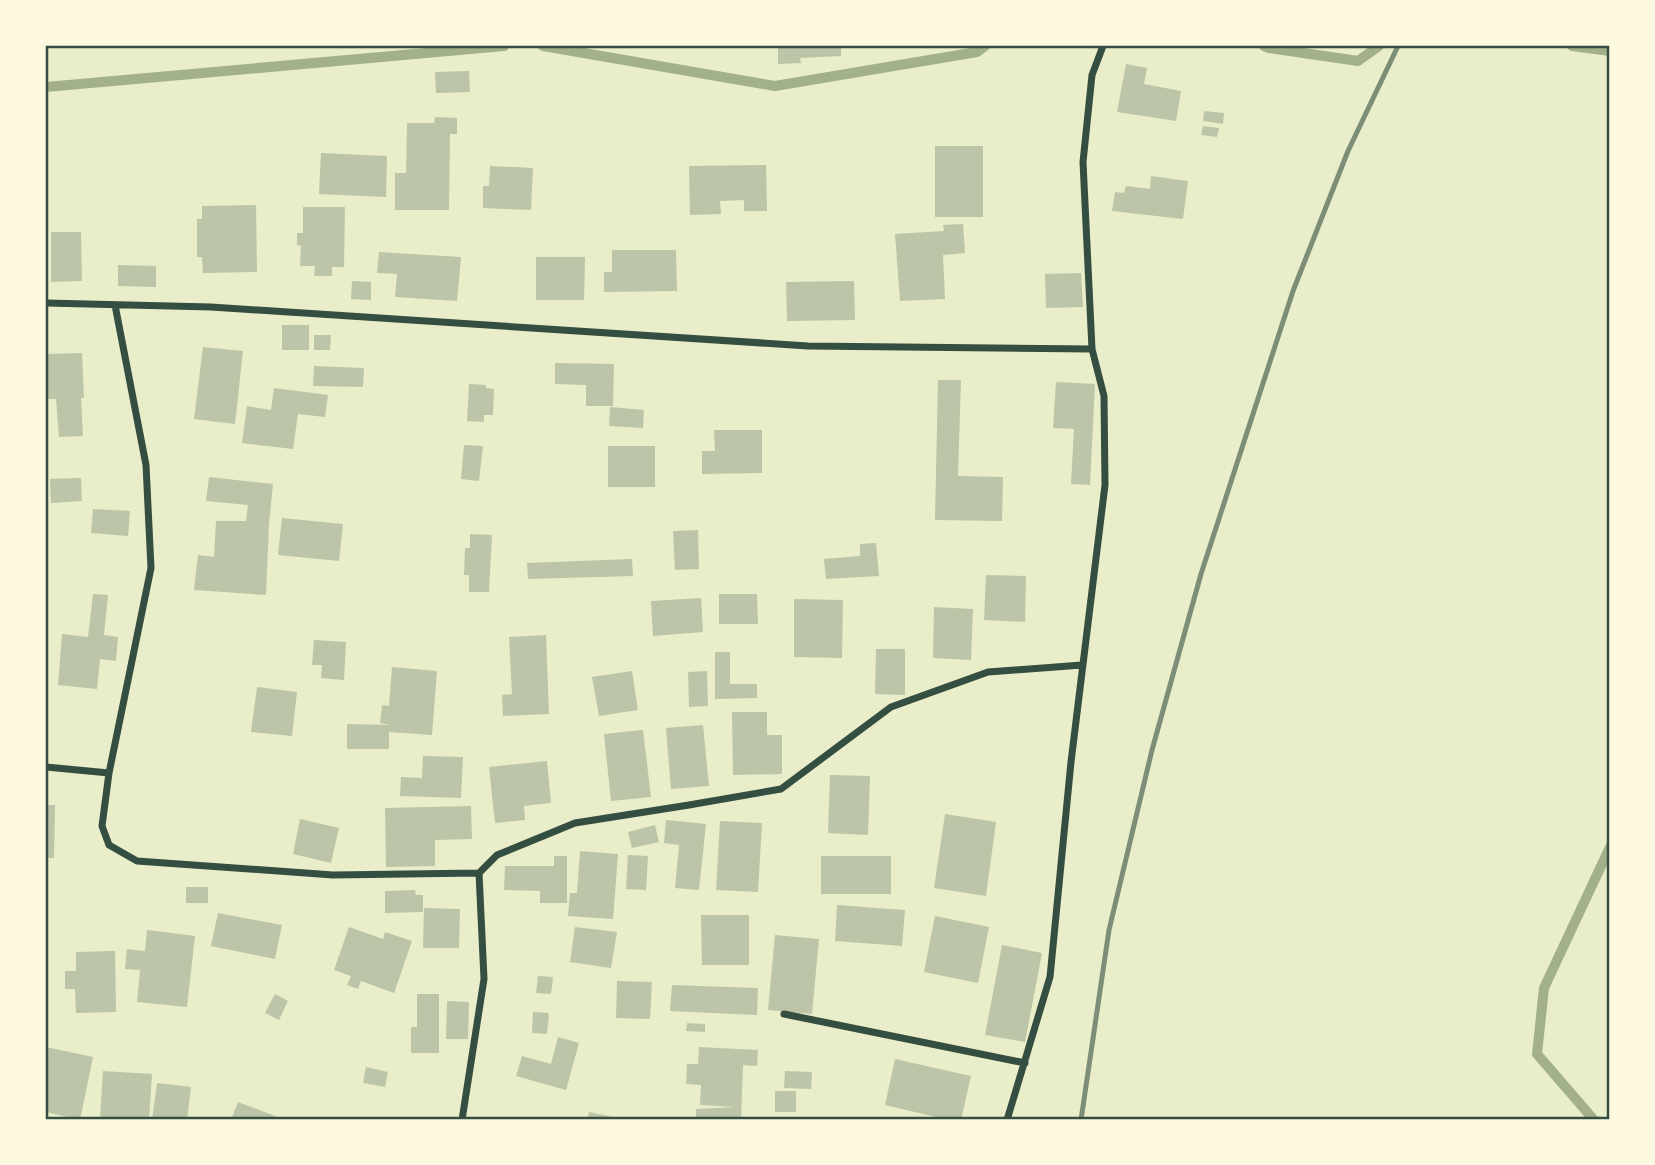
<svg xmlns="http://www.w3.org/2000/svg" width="1655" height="1165" viewBox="0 0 1655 1165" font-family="Inter,sans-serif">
<rect width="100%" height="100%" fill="#e9edc9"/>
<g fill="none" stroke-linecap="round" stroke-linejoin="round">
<path stroke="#a3b18a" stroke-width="10" d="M543,46L775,86L977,52L985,46
M1264,46L1269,48L1358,61L1379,46
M1572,46L1610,51
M46,87L504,46
M1594,1120L1537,1054L1544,988L1610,847"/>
</g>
<path fill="#bcc5a7" d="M778,46H841V56L800,58L801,63L778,64Z
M1126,64L1147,68L1144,84L1181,91L1176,121L1117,112Z
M469,71L470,92L436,93L435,72Z
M1204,111L1224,113L1223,124L1203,121Z
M435,117L457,118V134H450L449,210H395V173H406L407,123H434Z
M1203,126L1219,128L1217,137L1201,135Z
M935,146H983V217H935Z
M321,153L387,156L386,197L319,194Z
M766,165L767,211H744V200L720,201L721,214L690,215L689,166Z
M490,166L533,168L531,210L483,208V186H489Z
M1151,176L1188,181L1183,219L1112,211L1115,192L1124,193L1126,186L1150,189Z
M256,205L257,272L203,273L202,257H197V219H202V206Z
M303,207H345L344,267H332V276H314L315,266H300L301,246L297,245V233H303Z
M963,224L965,253L943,255L945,299L900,301L895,234L944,231L943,225Z
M51,232H81L82,281L51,282Z
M612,250H676L677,291L604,292V272H612Z
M379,252L461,257L457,301L395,297L397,274L377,273Z
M536,257H585L584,300H536Z
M118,265L156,266V287L118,286Z
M1081,273L1083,307L1046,308L1045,274Z
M352,281L371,282V300L351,299Z
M854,281L855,320L787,321L786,282Z
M282,325H309V350H282Z
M314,335H331L330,350H314Z
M203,347L243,351L235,424L194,419Z
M82,353L84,398H81L83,436L59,437L56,399H47L46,354Z
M555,363L614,364L613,406H586V385L555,384Z
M314,366L364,368L363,387L313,386Z
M938,380H961L958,476L1003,477L1002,521L935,520Z
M1056,382L1095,384L1090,485L1071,484L1074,429L1053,428Z
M469,384L486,385V388L494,389L493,415H484V422L467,421Z
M274,388L328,395L325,417L298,414L293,449L242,443L247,406L271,410Z
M610,407L644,410L643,428L609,426Z
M714,430H762V473L702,474V451H715Z
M464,445L483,446L479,481L461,479Z
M608,446H655V487H608Z
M209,477L273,484L269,524L266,595L194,590L198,555L214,557L216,521H246L248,505L206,501Z
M81,478L82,501L51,503L50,479Z
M93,509L130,511L128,536L91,533Z
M282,518L343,524L339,561L278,555Z
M698,530L699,569L675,570L673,531Z
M470,534L492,535L489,592H469V575H464L465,548H470Z
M876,543L879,576L826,579L824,559L860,556V544Z
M632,559L633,576L528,579L527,563Z
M986,575L1026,576L1025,622L984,620Z
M93,594L108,595L104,635L118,637L116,661L100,659L97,689L58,685L62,634L88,637Z
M719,594H757L758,624H719Z
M701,598L703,632L653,636L651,601Z
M794,599L843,600L842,658L794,657Z
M934,607L973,609L971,660L933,658Z
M546,635L549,714L503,716L502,695L512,694L509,637Z
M314,640L346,642L344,680L321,678L322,665H312Z
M876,649H905V695L875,694Z
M715,652H730V684H757V698L715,699Z
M392,667L437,671L432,735L389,732V749H347V724L389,725L380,723L382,705L389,706Z
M632,671L638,710L599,716L592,677Z
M707,671L708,706L689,707L688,672Z
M257,687L297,692L292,736L251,732Z
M732,712H767V735H782V774L733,775Z
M703,725L709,786L671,789L666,728Z
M643,730L651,797L611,801L604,734Z
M423,756L463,757L461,798L400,796L401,777L422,778Z
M547,761L551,803L524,806L525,820L495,823L489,767Z
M830,775L870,776L868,835L828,833Z
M46,805H55L54,858H46Z
M471,806L472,839L435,840V866L386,867L385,808Z
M945,814L996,822L986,896L934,888Z
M300,819L339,828L331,863L293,854Z
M666,820L706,824L699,890L675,888L679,845L664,843Z
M720,821L762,823L758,892L716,890Z
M655,825L659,842L632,848L628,832Z
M580,851L618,854L613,919L568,916L570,893H577Z
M628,855L648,856L646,890L626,889Z
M554,856H567V903H540V891L504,890L505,866H554Z
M821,856H891V894H821Z
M186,887H208V903H186Z
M415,890L416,895H423V912L385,913V891Z
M837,905L905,910L902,946L835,941Z
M424,908L460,909L459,948H423Z
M218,913L282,925L275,959L211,946Z
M701,915H749V965H702Z
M935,916L989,927L978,983L924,972Z
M349,927L383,939L385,932L412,941L394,993L361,981L358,989L347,985L351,976L334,970Z
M575,927L617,932L611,968L570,962Z
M147,930L195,936L187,1007L137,1002L140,970L125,969L127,949L145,951Z
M775,935L819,939L812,1014L768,1010Z
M1002,945L1042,953L1025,1042L985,1035Z
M115,951L116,1012L76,1013L75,989H65V971H76V952Z
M538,976L553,977L551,994L536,993Z
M617,981L652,982L650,1019L616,1018Z
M672,985L758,988L757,1015L670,1011Z
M275,994L288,1001L279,1020L265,1013Z
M417,994H439V1053H411V1027H417Z
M447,1001L469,1002L468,1039H446Z
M533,1012L549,1013L547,1034L532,1033Z
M687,1023L705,1024V1032L686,1031Z
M558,1037L579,1043L566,1090L516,1076L522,1056L551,1064Z
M46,1047L93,1057L80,1120L46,1112Z
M699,1047L758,1050L757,1066L743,1065L741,1120H696V1109L735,1107L700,1105L701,1085L686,1084L687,1064H698Z
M895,1059L971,1076L961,1120H949L885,1105Z
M366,1067L388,1072L385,1087L363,1083Z
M103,1071L152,1074L149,1120L100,1119Z
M785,1071L812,1072L811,1089L784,1088Z
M157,1083L191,1087L187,1120H152Z
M775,1091H796V1112H775Z
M238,1102L283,1119V1120H231Z
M589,1112L618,1118V1120H587Z"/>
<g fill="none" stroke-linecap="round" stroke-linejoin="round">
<path stroke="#344e41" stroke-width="7" d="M46,303L211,307L808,346L1092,349
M115,305L146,465L151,568L109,773L102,826L109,845L137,861L333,875L479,873
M46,767L109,773
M784,1014L1025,1063
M462,1120L484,979L479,873L497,855L575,823L689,805L781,789L891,707L988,672L1082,665
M1007,1120L1050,977L1071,762L1105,485L1104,396L1092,349L1083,162L1092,75L1103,46"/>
<path stroke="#7c8e77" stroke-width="5" d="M1081,1120L1109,930L1152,750L1201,574L1293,291L1348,151L1398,46"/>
</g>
<rect width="1655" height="1165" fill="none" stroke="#fefae0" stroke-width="94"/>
<rect x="47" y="47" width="1561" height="1071" fill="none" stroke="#344e41" stroke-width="2.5"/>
</svg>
